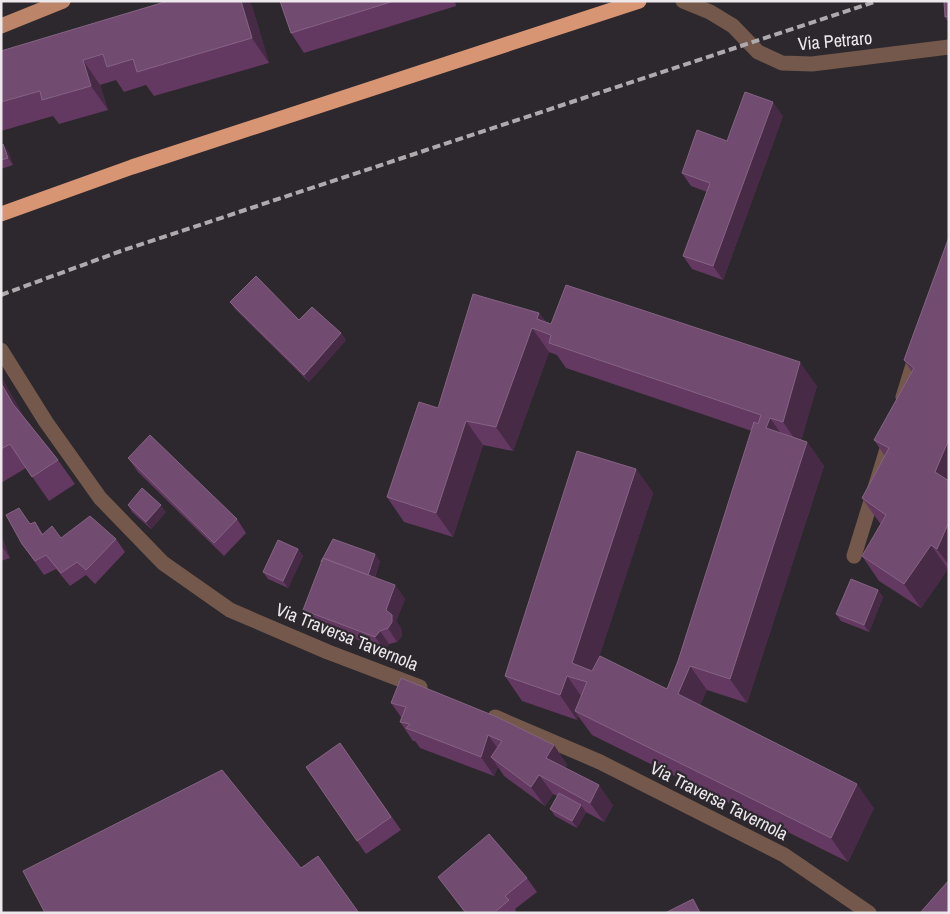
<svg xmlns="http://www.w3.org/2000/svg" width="950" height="914" viewBox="0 0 950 914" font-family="'Archivo Narrow',sans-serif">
<rect width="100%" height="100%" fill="#2d282d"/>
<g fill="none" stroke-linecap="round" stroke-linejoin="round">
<path stroke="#73584b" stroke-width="15" d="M683,1L710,12L733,26L758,52L782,63L812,64L949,47
M1,350L46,422L100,498L163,563L230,610L328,652L420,687
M903,397L917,352
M854,556L891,436
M495,717L600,762L784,855L869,913"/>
<path stroke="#bc8469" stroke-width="15" d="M1,26L63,1"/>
<path stroke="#d89574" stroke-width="15" d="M1,214L132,167L639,1"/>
<path stroke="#afaaae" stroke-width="4" stroke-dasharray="8 4" stroke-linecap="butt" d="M1,295L121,251L877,1"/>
</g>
<path fill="#633861" d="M280,1H455L456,6L304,53L291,33Z
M949,1V23L945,17Z
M252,6L269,63L154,96L146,85L124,92L116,80L100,85L108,110L59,124L53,116L1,131V51Z
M783,116L723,280L692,269L683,256L707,192L691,186L682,173L727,141Z
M1,145L8,151L13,165L1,169Z
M949,237V570L948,569L921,608L879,581L862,556L881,524L879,522L862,498L885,456L874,440L912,372L904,360Z
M230,302L299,320L341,333L346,340L309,382L235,309Z
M539,313L546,322L551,324L817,386L801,440L807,442L824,466L747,703L707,690L700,705L874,808L848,862L592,735L578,716L577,720L522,701L505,676L636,469L653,493L598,660L667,689L678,661L752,431L566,368L557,355L549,352L513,451L483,445L453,537L404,522L387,497L438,408Z
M1,377L24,417L58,460L75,484L49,501L26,468L1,483Z
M128,458L237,519L246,533L224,556L138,472Z
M128,505L166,512L151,529L132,512Z
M35,522L43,534L61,538L116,539L125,552L95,584L86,575L70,586L56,569L44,575L22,544L30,524Z
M1,535L10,558L1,561Z
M298,549L303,556L288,588L268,579L263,572Z
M380,561L375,578L395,585L405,599L396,621L401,628L402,636L397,642L389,644L385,650L313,623L303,610Z
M878,590L883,597L869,632L841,621L836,614Z
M391,703L554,745L567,765L565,768L613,805L604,822L586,812L577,828L555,816L550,809L557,796L553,794L545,806L504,776L498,767L494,776L420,748L415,741H413L400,722L401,717Z
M340,743L401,830L366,854L306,767Z
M438,877L527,878L537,892L515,909L517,913H465Z"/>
<path fill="#472a46" d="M241,1H249L252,6L269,63L252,38Z
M83,60L100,85L108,110L91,86Z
M773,102L783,116L723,280L713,266Z
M3,144L8,151L13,165L8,158Z
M539,313L556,337L551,335L537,319Z
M532,328L549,352L513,451L496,427Z
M341,333L346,340L309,382L304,375Z
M800,362L817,386L800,446L783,422Z
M1,377L30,428L13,404L1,383Z
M770,418L787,442L766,428Z
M466,421L483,445L453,537L436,513Z
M949,439V493L935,472Z
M807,442L824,466L747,703L730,679Z
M636,469L653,493L590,685L572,663Z
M161,505L166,512L151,529L146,522Z
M949,522V565L937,549Z
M1,535L10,558L1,545Z
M931,545L948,569L921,608L904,584Z
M298,549L303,556L288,588L283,581Z
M375,554L380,561L372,586L367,580Z
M395,585L405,599L396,621L401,628L402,636L397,642L388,628L386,610Z
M878,590L883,597L869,632L864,625Z
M380,631L389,644L385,650L375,637Z
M690,666L707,690L695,718L678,694Z
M567,676L584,700L575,711L578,716L577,720L560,695Z
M488,735L502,754L491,757L498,767L494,776L481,757Z
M554,745L567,765L560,777L546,758Z
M539,775L553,794L545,806L531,787Z
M857,784L874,808L848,862L831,838Z
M599,785L613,805L604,822L590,803Z
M581,805L586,812L577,828L572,821Z
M693,899L702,913H700Z"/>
<path fill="#724b70" stroke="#856483" d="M168,1H241L252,38L137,72L133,59L107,67L103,54L83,60L91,86L42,100L40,91L1,102V51Z
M280,1H394L291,33Z
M944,1H949V16L945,17Z
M745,92L773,102L713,266L683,256L710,183L682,173L697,130L727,141Z
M3,144L8,158L1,160V145Z
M949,237V439L935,472L949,481V522L937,549L931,545L904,584L862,556L886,515L862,498L889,448L874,440L914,368L904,360Z
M256,276L299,320L312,307L341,333L304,375L230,302Z
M566,285L800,362L783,422L770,418L766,428L807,442L730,679L690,666L678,694L857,784L831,838L575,711L587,682L567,676L560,695L505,676L577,451L636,469L572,663L592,671L600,656L667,689L678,661L754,422L758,424L761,415L549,343L551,335L532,328L496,427L466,421L436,513L387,497L419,402L438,408L473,294L539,313L537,319L551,324Z
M1,383L13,404L58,460L32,477L10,444L1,449Z
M150,435L237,519L214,543L128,458Z
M142,488L161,505L146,522L128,505Z
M19,508L30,524L35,522L42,535L52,526L61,538L90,516L116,539L86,570L77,562L61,573L46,555L35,561L22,544L6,515Z
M333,539L375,554L368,575L323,558L321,562Z
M278,540L298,549L283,581L263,572Z
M323,558L395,585L386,610L392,615V622L388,628L380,631L375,637L303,610Z
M851,579L878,590L864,625L836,614Z
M401,678L497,717L554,745L546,758L599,785L590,803L539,775L531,787L491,757L502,741L488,735L481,757L406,728L410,724L400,722L406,707L391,703Z
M340,743L391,817L357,841L306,767Z
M222,770L301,868L318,856L359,913H45L23,871Z
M559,793L581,805L572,821L550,809Z
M489,834L527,878L505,896L509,900L494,913H466L438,877Z
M949,880V913H920Z
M693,899L700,913H665Z"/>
<g text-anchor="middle" stroke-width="4.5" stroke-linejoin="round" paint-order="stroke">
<g font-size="18" fill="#ece8eb" stroke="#2d282d">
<text transform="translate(835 41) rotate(-5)" y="6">Via Petraro</text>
<text transform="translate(347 637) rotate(22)" y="6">Via Traversa Tavernola</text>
<text transform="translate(719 801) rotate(27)" y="6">Via Traversa Tavernola</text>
</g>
</g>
<rect width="950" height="914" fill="none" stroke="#ece8eb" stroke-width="5"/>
</svg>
